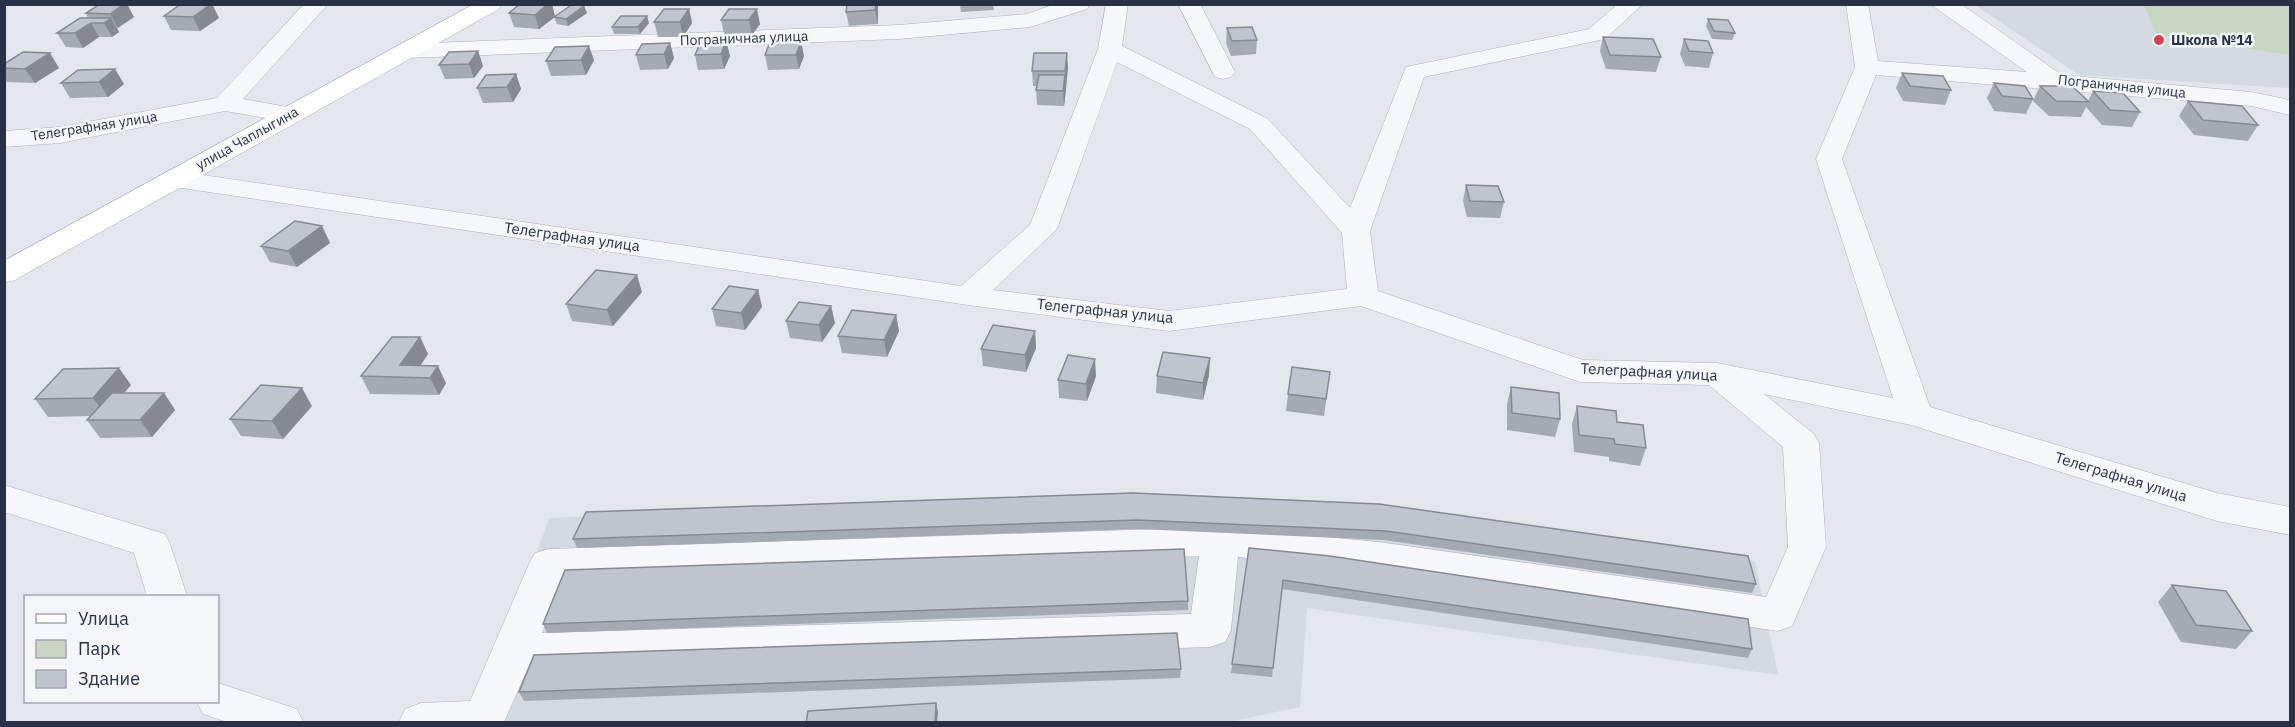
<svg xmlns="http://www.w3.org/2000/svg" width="2295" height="727" viewBox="0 0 2295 727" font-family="'IBM Plex Sans',sans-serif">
<rect width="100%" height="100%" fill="#e3e6ec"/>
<path fill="#d4d8e1" d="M1975,5H2290V88L2079,75Z
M1129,496L1375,507L1755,561L1778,675L1307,608L1300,707L1229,722H478L549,518Z"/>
<path fill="#c7d6c3" d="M2144,5H2290V55L2156,34Z"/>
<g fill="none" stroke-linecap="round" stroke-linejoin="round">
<g stroke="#abb0ba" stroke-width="1">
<path id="minor" d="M304,4H328L243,99L299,109L303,114L299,119L290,122L225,111L60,143L4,147V131L60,127L217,98Z
M1055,4H1090L1087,9L1030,27L899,39L406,58L398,56L394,51L398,46L406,44L899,25L1027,14Z
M1106,4H1128L1122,46L1268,119L1350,208L1406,67L1589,29L1618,4H1643L1605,39L1424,77L1370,231L1378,291L1583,360L1717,363L1893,398L1816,159L1855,67L1846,4H1868L1878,61L2027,72L1930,4H1961L2062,75L2251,92L2290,100V115L2251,106L1876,75L1842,159L1930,407L2217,493L2290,507V535L2217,521L1911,425L1764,394L1814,434L1819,443L1826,547L1792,626L1778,631L1379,572L1238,557L1231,630L1225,642L1210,647L528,668L504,722H399L405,709L421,703L470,701L529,564L535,553L549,549L1220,527L1379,542L1766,597L1788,547L1783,447L1709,385L1580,382L1361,306L1169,331L968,305L175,187L165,185L161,179L165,173L175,171L961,286L1030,225L1098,49ZM1117,62L1250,129L1342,233L1347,289L1169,311L993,290L1057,229ZM1199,556L1191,614L542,633L563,578Z
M1178,4H1200L1235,72L1231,77L1223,79L1215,77Z
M4,485L165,534L170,544L187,596H147L134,553L4,512Z
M218,683L297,709L303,722H227L203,714L197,702H218Z"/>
</g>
<g stroke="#a1a9b9" stroke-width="1">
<path id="major" d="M474,4H502L499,9L15,280L4,283V261Z"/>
</g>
<use href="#minor" fill="#f6f7fa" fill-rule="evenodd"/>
<use href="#major" fill="#fff" fill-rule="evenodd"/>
</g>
<path fill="#a4a9b2" d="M100,4L134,17L117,28L119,32L112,37H99L83,48L66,47L57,33L88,18L86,13Z
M181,4H212L219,18L200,31L171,30L164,16Z
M520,4H552L555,16L584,6L587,13L568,26L557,24L554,17L539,29L514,27L509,13Z
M960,4H993L994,10L961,12Z
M878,7V24L849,26L846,12Z
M689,9L692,23L683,37H658L654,22Z
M729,9L760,24L752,35L724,34L721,20Z
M1708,19L1735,33L1732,40L1712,39L1706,26Z
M649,23L640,34H614L612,27Z
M1227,28L1257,40L1256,54L1231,56L1226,43Z
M1603,37L1661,57L1656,72L1606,69L1600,51Z
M1684,39L1713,53L1709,68L1685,66L1680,54Z
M726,41L730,56L724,69L698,70L695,55Z
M770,42L804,56L799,69L768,70L765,55Z
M670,43L674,58L668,69L640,70L636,55Z
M555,47L594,60L586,75L551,76L546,61Z
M478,51L483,66L474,78L445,79L439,65Z
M4,64L59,68L35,83L7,82L4,78Z
M1068,67L1066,90L1064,106L1037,105L1036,90L1037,86H1033L1032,71Z
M78,70L124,84L108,97L70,98L61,83Z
M1902,73L1951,90L1945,105L1903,101L1896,88Z
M516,74L521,89L513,102L483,103L477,88Z
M1994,83L2033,99L2026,114L1994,111L1987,98Z
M2040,86L2088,101L2093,91L2140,112L2132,127L2102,125L2086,107L2081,117L2049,116L2033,101Z
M2188,101L2258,125L2248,141L2194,135L2179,116Z
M1466,185L1504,202L1500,218L1467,217L1463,201Z
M322,226L330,243L297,267L270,262L261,246Z
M758,290L762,307L745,330L716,326L712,309Z
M642,292L613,326L572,321L566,304Z
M831,306L835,323L822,342L790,338L786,321Z
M896,315L899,331L887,357L842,353L838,336Z
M1035,331L1036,348L1026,372L983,366L981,349Z
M420,337L428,354L420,366L446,383L439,395L370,394L361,376Z
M1330,372L1324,416L1286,411L1288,394Z
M1209,375L1203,400L1156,393L1157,376Z
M1096,376L1087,401L1059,398L1058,380Z
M131,385L124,393H164L175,410L152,437L100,438L87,420L92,416L48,417L35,399Z
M1511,387L1560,419L1555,437L1507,430V404Z
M312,406L283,439L241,436L230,419Z
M1577,406L1617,422L1646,448L1640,466L1609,461V457L1574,452L1572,424Z
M1133,493L1756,584L1752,593L1384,540L1138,529L577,548L573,539Z
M1249,548L1752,649L1748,658L1282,589L1272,677L1231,673Z
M2172,585L2252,631L2236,649L2181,642L2158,602Z
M1188,601V610L547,633L543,624Z
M1181,669L1180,678L524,701L519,692Z"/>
<path fill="#868991" d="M124,4H127L134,17L118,28L110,14Z
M211,4H212L219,18L200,31L193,17Z
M548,4H552L555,17L539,29L535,15Z
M876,4H878V24L875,10Z
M584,6L587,13L568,26L566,19Z
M689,9L692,23L683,37L680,22Z
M757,9L760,24L752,35L749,20Z
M647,16L649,23L640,34L638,27Z
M111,18L119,32L112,37L104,23Z
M91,23L99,37L83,48L75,33Z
M726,41L730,56L724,69L721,54Z
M801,41L804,56L799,69L796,55Z
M670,43L674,58L668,69L664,54Z
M589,46L594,60L586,75L581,60Z
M478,51L483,66L474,78L469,64Z
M50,53L59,68L35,83L25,69Z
M1067,53L1068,67L1066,86L1065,71Z
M115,69L124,84L108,97L99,82Z
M516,74L521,89L513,102L507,87Z
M1065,75L1066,90L1064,106L1063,91Z
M322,226L330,243L297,267L288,251Z
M637,275L642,292L613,326L607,310Z
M758,290L762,307L745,330L741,313Z
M831,306L835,323L822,342L819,325Z
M896,315L899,331L887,357L884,340Z
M1035,331L1036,348L1026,372L1025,355Z
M420,337L428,354L412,378L400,365Z
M1210,358L1209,375L1203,400V383Z
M1095,359L1096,376L1087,401L1086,384Z
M438,366L446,383L439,395L430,378Z
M119,368L131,385L105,415L93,398Z
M302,388L312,406L283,439L272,421Z
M164,393L175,410L152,437L140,420Z
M936,703L938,712L937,723H935Z"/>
<path fill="#bfc4cf" stroke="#868991" stroke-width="1.5" d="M100,4H124L110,14L86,13Z
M181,4H211L193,17L164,16Z
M520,4H548L535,15L509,13Z
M573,4L584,6L566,19L554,17Z
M847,4H876L875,10L846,12Z
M664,9H689L680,22H654Z
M729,9H757L749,20H721Z
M621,16H647L638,27H612Z
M80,18H111L104,23H91L75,33H57Z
M1708,19L1728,20L1735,33L1714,31Z
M1252,27L1257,40L1232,41L1227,28Z
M1603,37L1653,39L1661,57L1610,55Z
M1684,39L1708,41L1713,53L1689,51Z
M726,41L721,54L695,55L701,42Z
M801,41L796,55H765L770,42Z
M670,43L664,54L636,55L642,44Z
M589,46L581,60L546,61L555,47Z
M478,51L469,64L439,65L449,52Z
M23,52L50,53L25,69L4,68V64Z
M1034,53H1067L1065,71H1032Z
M115,69L99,82L61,83L78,70Z
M1902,73L1943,76L1951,90L1910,86Z
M516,74L507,87L477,88L486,75Z
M1039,75H1065L1063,91L1036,90Z
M1994,83L2025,86L2033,99L2002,96Z
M2040,86H2072L2089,102L2056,101Z
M2093,91L2123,93L2140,112L2110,110Z
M2188,101L2242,106L2258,125L2203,120Z
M1466,185L1498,186L1504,202L1470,201Z
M295,221L322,226L288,251L261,246Z
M596,270L637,275L607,310L566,304Z
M729,286L758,290L741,313L712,309Z
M799,302L831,306L819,325L786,321Z
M852,310L896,315L884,340L838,336Z
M993,325L1035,331L1025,355L981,349Z
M392,337H420L400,365L438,366L430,378L361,376Z
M1163,352L1210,358L1203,383L1157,376Z
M1068,355L1095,359L1086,384L1058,380Z
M1292,367L1330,372L1326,399L1288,394Z
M119,368L93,398L35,399L63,369Z
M261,385L302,388L272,421L230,419Z
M1511,387L1559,393L1560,419L1512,413Z
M112,393H164L140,420H87Z
M1577,406L1616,411L1617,422L1643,425L1646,448L1615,444L1614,439L1579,435Z
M1133,493L1379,504L1748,556L1756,584L1386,531L1138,520L573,539L586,512Z
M1249,548L1330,556L1748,619L1752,649L1283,580L1273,668L1232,664Z
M1184,549L1188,601L543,624L565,570Z
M2172,585L2226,591L2252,631L2196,625Z
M1177,633L1181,669L519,692L534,655Z
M936,703L935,723H806L808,711Z"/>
<circle fill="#d8404d" stroke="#f3f5f9" stroke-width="2" cx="2159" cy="40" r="6"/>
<g text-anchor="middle" stroke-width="5" stroke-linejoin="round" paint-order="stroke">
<g font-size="14" fill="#293146" stroke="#f3f5f9">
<text transform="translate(744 38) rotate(-2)" y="5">Пограничная улица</text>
<text transform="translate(2122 86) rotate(6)" y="5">Пограничная улица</text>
<text transform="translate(94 126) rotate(-9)" y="5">Телеграфная улица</text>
<text transform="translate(247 138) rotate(-29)" y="5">улица Чаплыгина</text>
</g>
<g font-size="14" font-weight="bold" fill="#293146" stroke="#f3f5f9" text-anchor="start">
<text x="2171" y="45">Школа №14</text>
</g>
<g font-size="15" fill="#293146" stroke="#f3f5f9">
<text transform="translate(572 237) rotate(8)" y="5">Телеграфная улица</text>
<text transform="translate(1105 311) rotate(6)" y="5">Телеграфная улица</text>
<text transform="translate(1649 372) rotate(3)" y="5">Телеграфная улица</text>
<text transform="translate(2121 477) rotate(17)" y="5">Телеграфная улица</text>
</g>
</g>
<rect width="2295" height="727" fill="none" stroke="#293146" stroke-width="12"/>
<rect x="24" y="595" width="195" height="108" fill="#f3f5f9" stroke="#a2a7b1" stroke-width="1.5"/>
<rect x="36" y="614" width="30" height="9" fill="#ffffff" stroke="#a2a7b1" stroke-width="1.5"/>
<text x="78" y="625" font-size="18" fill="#293146">Улица</text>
<rect x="36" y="640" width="30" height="18" fill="#c7d6c3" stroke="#a2a7b1" stroke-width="1.5"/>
<text x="78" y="655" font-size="18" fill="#293146">Парк</text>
<rect x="36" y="670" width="30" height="18" fill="#bfc4cf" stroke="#a2a7b1" stroke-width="1.5"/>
<text x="78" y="685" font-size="18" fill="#293146">Здание</text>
</svg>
